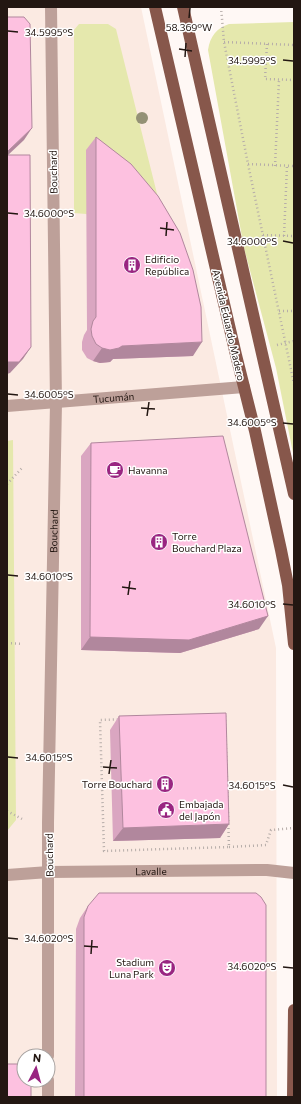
<svg xmlns="http://www.w3.org/2000/svg" width="301" height="1104" viewBox="0 0 301 1104" font-family="Commissioner,sans-serif">
<rect width="100%" height="100%" fill="#fff8f5"/>
<path fill="#fbeae2" fill-rule="evenodd" d="M7,7H141L276,648L277,1097H7ZM24,1056H48V1080H24Z"/>
<path fill="#e5e8ad" d="M294,22V458L276,368L244,248L208,50C210,36 217,28 229,24Z
M79,24H108L116,29L170,246L86,214L74,213V30Z
M13,440L16,820L7,831V441Z"/>
<g fill="none" stroke-linecap="round" stroke-linejoin="round">
<path stroke="#b6ada9" stroke-width="2.5" stroke-dasharray="1 3" stroke-linecap="butt" d="M221,7L224,42L248,164L294,384
M224,42L294,45
M267,44L265,79L294,80
M248,164L294,166
M275,166L279,80
M263,235L294,236
M284,236L287,166
M279,311H294
M277,345L294,341
M7,484L22,468
M7,643L23,644
M225,716L229,847L104,851L100,720Z
M7,811L24,820
M229,847L266,845L271,830L294,828"/>
<g stroke="#bda099" stroke-width="12">
<path id="s1" d="M7,406L244,387"/>
<path id="s2" d="M7,875L49,872L267,870L294,873"/>
<path id="s3" d="M48,1056V823L56,403L51,7"/>
<path d="M48,1097V1080"/>
</g>
<path stroke="#87574b" stroke-width="12" d="M155,7L236,355L255,431L281,550L288,585L294,644
M183,7L294,494
M293,1097L294,1010"/>
</g>
<circle fill="#949176" cx="142" cy="118" r="6"/>
<path fill="#daa6c1" d="M96,137L193,356L113,359L110,362L100,363L93,361L87,358L82,350V342L84,335L87,330L86,150Z
M91,443L259,629L180,653L81,650V456Z
M119,716L229,824L220,838L113,841L110,730Z
M88,906L266,1097H75L76,929L80,918Z"/>
<path fill="#b1879d" d="M32,128L24,140L7,156V152Z
M202,342L193,356L113,359L110,362L100,363L93,361L102,348L122,346Z
M31,347L23,359L10,373L7,374V362Z
M268,616L259,629L180,653L81,650L90,637Z
M229,824L220,838L113,841L123,828Z"/>
<path fill="#fdc1e0" stroke="#b1879d" d="M7,17H24L30,24L32,128L7,152Z
M96,137L131,164L158,196L180,233L193,270L201,307L202,342L122,346L119,348L110,350L102,348L96,344L92,336L91,329L93,321L96,317Z
M7,155H30L31,347L19,362H7Z
M223,436L268,616L189,640L90,637L91,443Z
M226,713L229,824L123,828L119,716Z
M99,893H256L261,897L266,905V1097H84V917L88,906Z
M7,1064H24V1080H31V1097H7Z"/>
<path fill="none" stroke="#231712" stroke-width="1.5" d="M189,18L190,8M8,31L18,32M179,49L192,51M185,57L186,43M283,60L293,61M8,213L18,214M160,228L174,230M166,236L167,222M283,241L293,243M8,394L18,395M141,408L155,409M147,416L149,402M283,423L293,424M8,575L18,576M122,587L136,589M128,595L130,581M283,604L293,605M8,757L18,758M103,767L117,768M109,774L111,760M283,785L293,787M8,938L18,939M84,946L98,947M91,954L92,940M283,967L293,968"/>
<defs>
<g id="building-disc" transform="scale(0.9)"><circle r="9.5" fill="#992581" stroke="#fff"/><path d="M-4-6H4V6H1V3H-1V6H-4ZM-2.5-4.3h1.7v1.8h-1.7ZM.8-4.3h1.7v1.8H.8ZM-2.5-1h1.7V.8h-1.7ZM.8-1h1.7V.8H.8Z" fill="#fff"/></g>
<g id="cafe-disc" transform="scale(0.9)"><circle r="9.5" fill="#992581" stroke="#fff"/><path d="M-5.5-4.5H6V0H3Q3 3.5 0 3.5H-2.5Q-5.5 3.5-5.5 0ZM3-3.2v2h1.7v-2ZM-6 4.5H4V6H-6Z" fill="#fff"/></g>
<g id="civic-disc" transform="scale(0.9)"><circle r="9.5" fill="#992581" stroke="#fff"/><path d="M-.6-6.5H3V-4.5H.6V-3L4-1V1h2V6H-6V1h2V-1L-.6-3ZM-1.2 2.5V6h2.4V2.5Z" fill="#fff"/></g>
<g id="theatre-disc" transform="scale(0.9)"><circle r="9.5" fill="#992581" stroke="#fff"/><path d="M-5-5.5Q0-4 5-5.5V0Q5 5 0 6Q-5 5-5 0ZM-3.3-2.5H-1v1.5H-3.3ZM1-2.5H3.3v1.5H1ZM-2.8 1Q0 5.5 2.8 1Z" fill="#fff"/></g>
</defs>
<g fill-rule="evenodd">
<use href="#building-disc" x="132" y="265"/>
<use href="#cafe-disc" x="115" y="470"/>
<use href="#building-disc" x="159" y="542"/>
<use href="#building-disc" x="165" y="784"/>
<use href="#civic-disc" x="166" y="810"/>
<use href="#theatre-disc" x="167" y="968"/>
</g>
<g text-anchor="middle" stroke-width="3" stroke-linejoin="round" paint-order="stroke">
<g font-size="10" fill="#231712" stroke="#fff">
<text transform="translate(53 172) rotate(-91)" y="4">Bouchard</text>
<text transform="translate(229 325) rotate(77)" y="4">Avenida Eduardo Madero</text>
<text dy="4" stroke="none"><textPath href="#s1" startOffset="107">Tucumán</textPath></text>
<text dy="4" stroke="none"><textPath href="#s3" startOffset="525">Bouchard</textPath></text>
<text transform="translate(49 855) rotate(-91)" y="4">Bouchard</text>
<text dy="4" stroke="none"><textPath href="#s2" startOffset="144">Lavalle</textPath></text>
</g>
<g font-size="10" fill="#231712" stroke="#fff" text-anchor="start">
<text x="145" y="263">Edificio<tspan x="145" dy="12">República</tspan></text>
<text x="128" y="474">Havanna</text>
<text x="172" y="540">Torre<tspan x="172" dy="12">Bouchard Plaza</tspan></text>
<text x="152" y="788" text-anchor="end">Torre Bouchard</text>
<text x="179" y="808">Embajada<tspan x="179" dy="12">del Japón</tspan></text>
<text x="154" y="966" text-anchor="end">Stadium<tspan x="154" dy="12">Luna Park</tspan></text>
</g>
</g>
<g font-size="10" text-anchor="middle" fill="#231712" stroke="#fff" stroke-width="3" stroke-linejoin="round" paint-order="stroke">
<text x="189" y="31">58.369°W</text>
<text x="49" y="36">34.5995°S</text>
<text x="252" y="64">34.5995°S</text>
<text x="49" y="217">34.6000°S</text>
<text x="252" y="245">34.6000°S</text>
<text x="49" y="398">34.6005°S</text>
<text x="252" y="426">34.6005°S</text>
<text x="49" y="580">34.6010°S</text>
<text x="252" y="608">34.6010°S</text>
<text x="49" y="761">34.6015°S</text>
<text x="252" y="789">34.6015°S</text>
<text x="49" y="942">34.6020°S</text>
<text x="252" y="970">34.6020°S</text>
</g>
<rect width="301" height="1104" fill="none" stroke="#231712" stroke-width="16"/>
<g transform="translate(36 1068) rotate(6)"><circle r="19" fill="#ffffff" stroke="#a7a2a0"/>
<path d="M0-3L7 15L0 10L-7 15Z" fill="#992581"/>
<text y="-6" font-size="11" font-weight="bold" text-anchor="middle" fill="#231712">N</text>
</g>
</svg>
